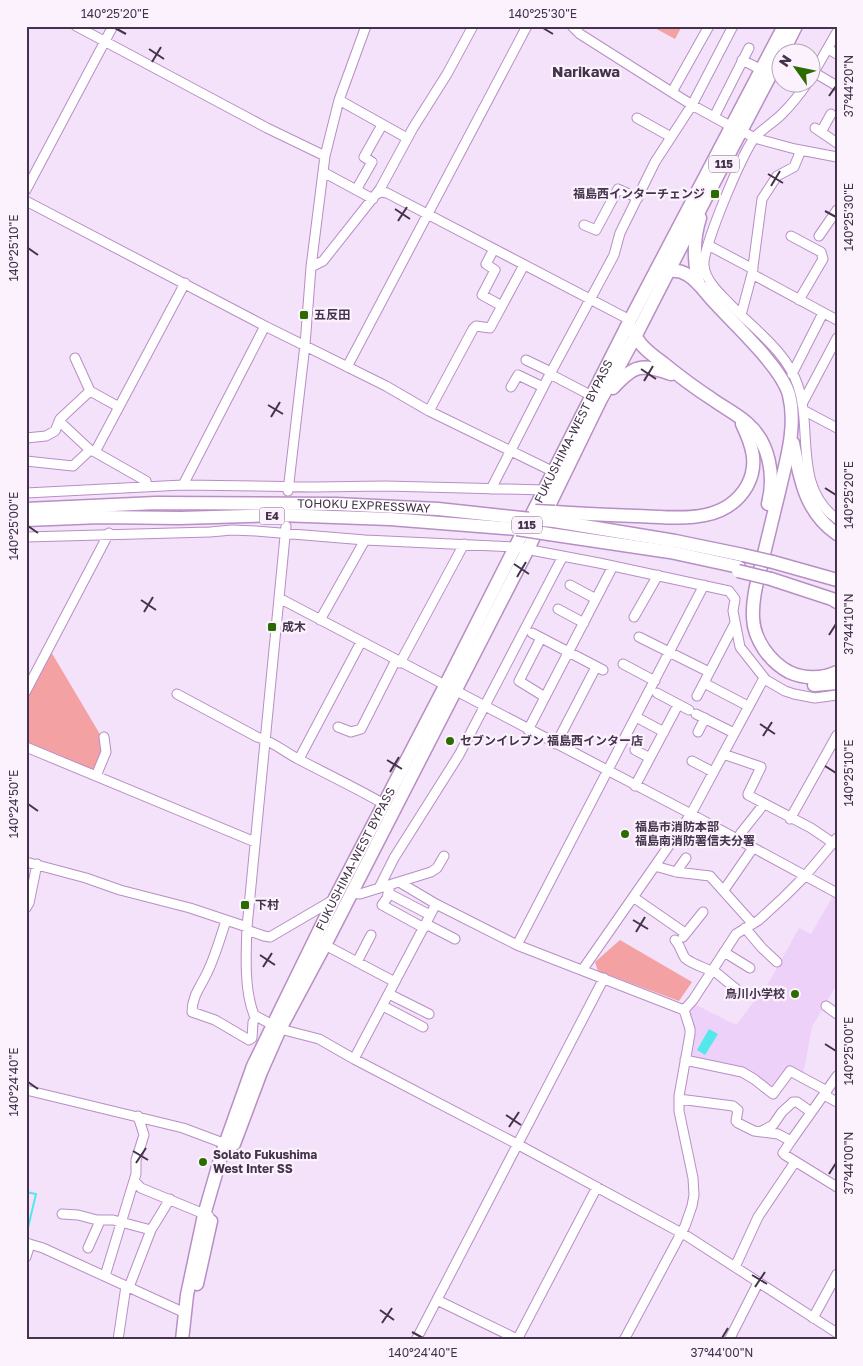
<svg xmlns="http://www.w3.org/2000/svg" width="863" height="1366" viewBox="0 0 863 1366" font-family="'Golos Text','Noto Sans JP',sans-serif">
<rect width="100%" height="100%" fill="#f3e2f9"/>
<path fill="#eed1f8" d="M833,896L837,897V984L812,1027L803,1075L790,1068L772,1091L742,1069L690,1057L687,1010L694,1004L736,1025L769,982L799,928L811,934Z"/>
<path fill="#f4a1a4" d="M651,26H682L675,39Z
M50,650L101,736L103,750L94,773L26,745V696Z
M620,940L692,982L679,1001L598,971L595,962Z"/>
<path fill="#53e8ec" d="M709,1029L718,1034L705,1055L697,1050Z"/>
<g fill="none" stroke-linecap="round" stroke-linejoin="round">
<path stroke="#53e8ec" stroke-width="2" d="M26,1192L36,1194L26,1236"/>
<g stroke="#b88ec5" stroke-width="11">
<path id="minor" d="M76,26L267,128L325,156
M572,26L580,34L692,105L732,127L758,139L795,149L837,157
M828,49L837,54
M742,60L762,70
M815,73L837,86
M810,79L837,32
M808,82C800,94 792,104 782,114C774,122 764,128 756,136C744,148 702,249 704,265C705,280 719,293 728,302C752,328 787,351 798,386C813,431 793,487 837,519
M672,92L709,26
M339,100L407,138
M714,117L749,48
M637,118L671,137
M815,128L837,143
M821,132L831,114
M323,172L373,199
M26,190L113,26
M356,190L372,162L364,157L382,125
M377,194L381,192L387,193L630,320
M26,201L265,326L386,386L429,411L554,472
M584,225L596,230L618,189L638,198
M791,236L821,252L823,259L799,300
M819,236L837,210
M708,245L753,269
M494,249L486,264L495,270L482,295L502,306
M311,267L323,261L380,189L413,128L447,74L473,26
M752,274L837,320
M741,315L752,274L762,199L777,176L794,167L801,150
M75,358L90,391L119,407
M526,360L551,372
M347,367L527,26
M550,374L592,396
M792,374L823,313
M511,387L518,375L543,387
M802,404L837,338
M803,410L837,428
M429,411L473,329L476,326L490,328L524,265
M59,421L90,450
M26,438L46,436L55,431L60,419L90,391
M95,452L185,283
M26,461L73,466L90,450L95,452L146,481L147,487
M183,485L265,326
M491,489L550,374L614,255L620,233L655,162L692,105L733,26
M288,491L305,345L311,267L325,156L339,100L366,26
M26,493L183,485L315,487L385,486L545,490
M286,526L247,927C246,954 244,990 254,1015L280,1029L319,1039L354,1059L517,1144L687,1236L837,1333
M26,537L210,532L232,530L256,531L365,540L515,547L599,563L729,591L735,599L733,611L740,647L766,680L785,691L794,694L815,698L837,695
M570,585L596,599
M279,598L691,814L837,893
M558,609L584,623
M634,617L658,575
M320,620L365,540
M532,633L603,670
M639,637L709,672
M541,638L519,681L545,697
M400,663L464,544
M623,664L655,681
M704,683L748,706
M26,691L109,533
M657,693L689,710
M177,694L257,737C272,741 285,752 298,759C327,774 356,788 384,804
M697,696L735,623
M696,714L734,733
M636,717L664,732
M338,727L351,732L361,729L396,660
M528,730L613,566
M698,732L705,718
M556,744L596,667
M26,747L255,842
M635,750L650,758
M723,754L761,767L748,794V795L811,828L833,843
M299,759L361,642
M692,761L713,772
M96,776L106,752L104,737
M635,786L678,705
M790,819L837,735
M737,840L741,833L764,804
M26,862L86,878L120,890L190,908L247,927
M655,866L676,872L710,876L753,924
M676,872L686,858
M399,882L436,904L517,945L684,1010L690,1029V1034L679,1096V1111L693,1178L694,1195L692,1206L685,1226L624,1340
M390,885L387,898L382,905L424,928
M379,888L394,858L459,755L563,556
M724,890L753,848
M351,893L360,894L431,872L437,868L444,856
M388,893L430,915
M633,897L685,933
M26,908L29,903L37,864
M226,921C220,938 215,957 207,973C201,986 192,996 192,1012L215,1020L249,1040L252,1038L253,1022L256,1017
M426,924L455,939
M745,928L762,948L777,962
M247,930L264,936L270,937L335,899
M683,937L703,912
M675,940C680,945 681,952 685,958C692,964 703,967 711,971
M325,945L395,982
M517,945L704,585
M724,952L750,968
M357,962L371,935
M583,969L691,814L764,678
M713,970L741,993
M389,994L429,1014
M383,1006L423,1027
M826,1006L837,1014
M684,1010L693,1000L736,934L759,920L784,897L805,876L837,838
M354,1059L436,904
M685,1060L742,1072L754,1079L773,1094L790,1071L827,1091
M26,1090L183,1128L231,1146
M824,1095L837,1102
M679,1099L733,1106L738,1110L736,1121L738,1123L754,1131L778,1134L791,1141L837,1076
M760,1132L773,1125L782,1112L793,1102H797L811,1112
M791,1141L783,1153L785,1155L837,1187
M134,1181L141,1188L209,1216
M62,1214L78,1215L97,1220H113L151,1230
M26,1243L43,1248L185,1313
M88,1248L100,1221
M26,1257L30,1244
M735,1267L758,1217L795,1162
M105,1276L136,1174V1160L144,1135L138,1116
M129,1287L151,1230L170,1199
M437,1300L517,1339
M813,1318L837,1274
M118,1340L126,1286
M416,1340L604,978
M517,1340L597,1187
M729,1340L758,1283"/>
</g>
<g stroke="#b88ec5" stroke-width="15">
<g id="highway">
<path d="M783,52L796,26"/>
<path d="M662,273C689,263 701,289 716,304C736,326 782,368 789,395C797,427 786,461 779,492C773,517 767,541 761,566C757,582 752,600 753,618C754,640 770,662 789,672C804,679 822,679 837,672"/>
<path d="M698,282C694,259 693,240 700,218"/>
<path d="M633,330C637,344 651,354 663,363C679,376 695,388 712,399C723,407 737,414 747,423C770,443 775,476 768,504"/>
<path d="M613,388C634,365 641,363 671,374"/>
<path d="M793,443C800,479 805,512 837,534"/>
<path id="s1" d="M26,509L156,503L336,504L438,509L521,518"/>
<path d="M555,512C582,514 609,515 636,516C675,517 724,526 747,486C759,464 752,445 742,424"/>
<path d="M26,520L100,517L180,518L279,515L390,519L517,529"/>
<path d="M554,521L675,541L743,555"/>
<path d="M549,534L670,552L739,567"/>
<path d="M773,562L837,580"/>
<path d="M771,579L832,599L837,602"/>
<path d="M814,685L837,683"/>
<path d="M234,1144L261,1072L280,1029L325,945L527,551L600,401L635,337L709,192L780,57"/>
<path d="M197,1284L211,1221"/>
<path id="s2" d="M182,1340L187,1295L204,1215L222,1153L253,1066L335,898L445,686L630,320L784,26"/>
</g>
</g>
<use href="#minor" stroke="#fff" stroke-width="9"/>
<use href="#highway" stroke="#fff" stroke-width="12"/>
<g stroke="#b88ec5" stroke-width="15" stroke-linecap="butt">
<path id="highway-bridge" d="M535,511L555,512
M521,518L554,521
M517,529L549,534
M743,555L773,562
M738,571L771,579"/>
</g>
<use href="#highway-bridge" stroke="#fff" stroke-width="12"/>
</g>
<path fill="none" stroke="#44334a" stroke-width="2" d="M115,28L126,34M543,28L553,34M149,49L164,59M152,62L161,47M829,96L836,86M768,174L783,183M771,186L780,171M395,209L410,219M825,211L836,217M398,221L407,207M28,248L38,255M641,369L656,379M644,381L653,366M268,405L283,414M271,417L280,402M825,488L836,495M28,526L38,533M514,564L529,574M517,577L526,562M141,600L156,610M144,612L153,597M829,635L836,624M760,724L775,734M763,736L772,722M387,760L402,769M825,766L836,773M390,772L399,757M28,804L38,811M633,920L648,929M636,932L645,917M260,955L275,965M263,967L272,953M825,1044L836,1051M28,1082L38,1089M506,1115L521,1125M509,1127L519,1112M133,1151L148,1160M136,1163L146,1148M829,1174L836,1163M752,1275L767,1284M755,1287L765,1272M380,1310L394,1320M382,1323L392,1308M412,1332L423,1338M722,1338L728,1328"/>
<g fill="#2b6c01" stroke="#fbf2fe" stroke-width="2">
<rect x="710" y="189" width="10" height="10" rx="2.5"/>
<rect x="299" y="310" width="10" height="10" rx="2.5"/>
<rect x="267" y="622" width="10" height="10" rx="2.5"/>
<circle cx="450" cy="741" r="5"/>
<circle cx="625" cy="834" r="5"/>
<rect x="240" y="900" width="10" height="10" rx="2.5"/>
<circle cx="795" cy="994" r="5"/>
<circle cx="203" cy="1162" r="5"/>
</g>
<g text-anchor="middle" stroke-width="4.5" stroke-linejoin="round" paint-order="stroke">
<g fill="#fbf2fe" stroke="#7b6c80" stroke-width="1">
<rect x="709" y="155.5" width="30" height="17" rx="4"/>
<rect x="259.5" y="507.5" width="25" height="17" rx="4"/>
<rect x="512" y="516.5" width="30" height="17" rx="4"/>
</g>
<g font-size="11" font-weight="bold" fill="#44334a">
<text x="724" y="168">115</text>
<text x="272" y="520">E4</text>
<text x="527" y="529">115</text>
</g>
<g font-size="12" font-weight="bold" fill="#44334a" stroke="#fbf2fe" text-anchor="start">
<text x="705" y="198" text-anchor="end">福島西インターチェンジ</text>
<text x="314" y="319">五反田</text>
<text x="282" y="631">成木</text>
<text x="460" y="745">セブンイレブン 福島西インター店</text>
<text x="635" y="831">福島市消防本部<tspan x="635" dy="14">福島南消防署信夫分署</tspan></text>
<text x="255" y="909">下村</text>
<text x="785" y="998" text-anchor="end">鳥川小学校</text>
<text x="213" y="1159">Solato Fukushima<tspan x="213" dy="14">West Inter SS</tspan></text>
</g>
<g font-size="12" fill="#44334a" stroke="#fbf2fe">
<text dy="4" stroke="none"><textPath href="#s2" startOffset="995">FUKUSHIMA-WEST BYPASS</textPath></text>
<text dy="4" stroke="none"><textPath href="#s1" startOffset="338">TOHOKU EXPRESSWAY</textPath></text>
<text dy="4" stroke="none"><textPath href="#s2" startOffset="515">FUKUSHIMA-WEST BYPASS</textPath></text>
</g>
<g font-size="15" font-weight="bold" fill="#44334a" stroke="#fbf2fe">
<text x="586" y="77">Narikawa</text>
</g>
</g>
<rect width="863" height="1366" fill="none" stroke="#fbf2fe" stroke-width="55"/>
<g transform="translate(796 68) rotate(303)"><circle r="24" fill="#fbf2fe" stroke="#b2a6b6"/>
<path d="M0-4L9 19L0 12L-9 19Z" fill="#2b6c01"/>
<text y="-8" font-size="14" font-weight="bold" text-anchor="middle" fill="#44334a">N</text>
</g>
<rect x="28" y="28" width="808" height="1310" fill="none" stroke="#44334a" stroke-width="2"/>
<g font-size="12" text-anchor="middle" fill="#44334a">
<text x="115" y="18">140°25'20"E</text>
<text x="543" y="18">140°25'30"E</text>
<text transform="translate(849 86) rotate(-90)" y="4">37°44'20"N</text>
<text transform="translate(849 217) rotate(-90)" y="4">140°25'30"E</text>
<text transform="translate(14 248) rotate(-90)" y="4">140°25'10"E</text>
<text transform="translate(849 495) rotate(-90)" y="4">140°25'20"E</text>
<text transform="translate(14 526) rotate(-90)" y="4">140°25'00"E</text>
<text transform="translate(849 624) rotate(-90)" y="4">37°44'10"N</text>
<text transform="translate(849 773) rotate(-90)" y="4">140°25'10"E</text>
<text transform="translate(14 804) rotate(-90)" y="4">140°24'50"E</text>
<text transform="translate(849 1051) rotate(-90)" y="4">140°25'00"E</text>
<text transform="translate(14 1082) rotate(-90)" y="4">140°24'40"E</text>
<text transform="translate(849 1163) rotate(-90)" y="4">37°44'00"N</text>
<text x="423" y="1357">140°24'40"E</text>
<text x="722" y="1357">37°44'00"N</text>
</g>
</svg>
